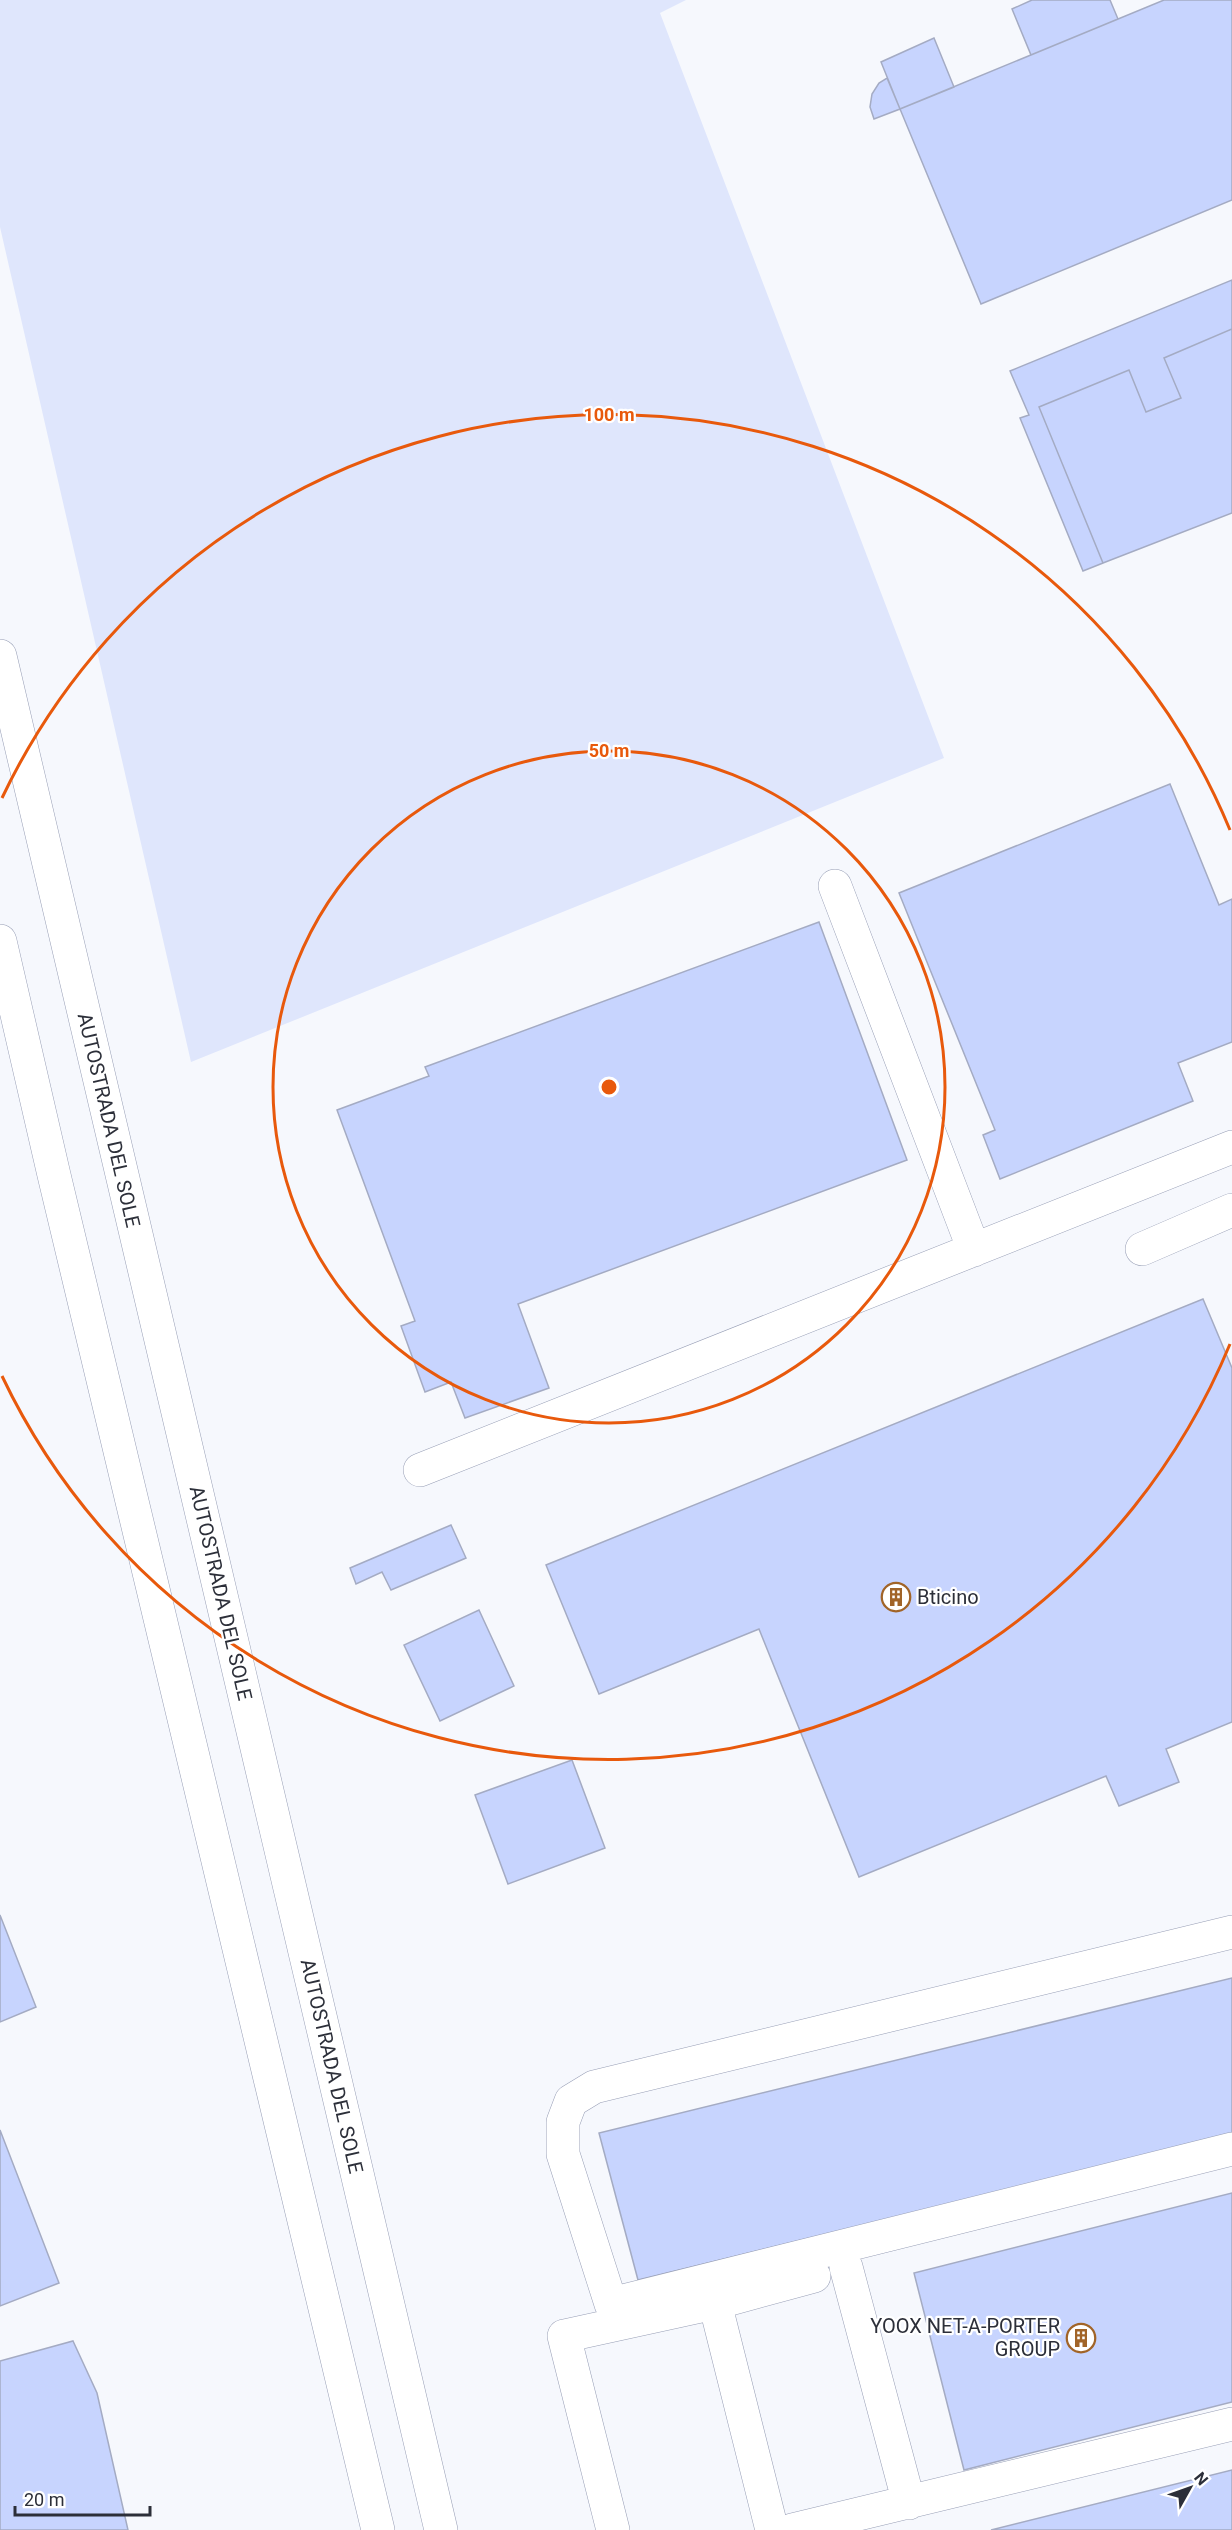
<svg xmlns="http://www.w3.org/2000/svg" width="1232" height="2530" viewBox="0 0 1232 2530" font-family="Roboto,sans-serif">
<rect width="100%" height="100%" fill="#f6f8fd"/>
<path fill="#dfe6fc" d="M0,0H686L660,13L944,758L191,1062L0,227Z"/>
<path fill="#c7d4fe" stroke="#a4abc3" stroke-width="1.5" d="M1032,0H1110L1118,19L1031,55L1012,9Z
M1164,0H1232V200L981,304L900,109Z
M934,38L954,87L900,109L881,62Z
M887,78L900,109L874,119L870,107L872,94L879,83Z
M1232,280V329L1164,358L1181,398L1146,412L1129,370L1039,407L1103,563L1083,571L1020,418L1029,415L1010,371Z
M1232,329V513L1103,563L1039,407L1129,370L1146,412L1181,398L1164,358Z
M1170,784L1219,905L1232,899V1042L1178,1063L1193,1101L1000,1179L983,1135L995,1130L899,893Z
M819,922L907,1160L518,1304L549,1388L465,1418L451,1382L425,1392L401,1326L415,1321L337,1110L429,1076L425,1067Z
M1203,1299L1232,1368V1722L1166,1749L1179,1782L1119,1806L1106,1776L859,1877L759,1629L599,1694L546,1565Z
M451,1525L466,1558L391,1590L382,1572L356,1584L350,1568Z
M479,1610L514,1686L440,1721L404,1645Z
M572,1760L605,1848L508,1884L475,1795Z
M0,1915L36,2007L0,2022Z
M1232,1978V2135L638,2280L599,2133Z
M0,2130L59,2283L0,2306Z
M1232,2193V2402L964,2470L914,2273Z
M73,2341L97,2393L128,2530H0V2361Z
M1232,2470V2530H991Z"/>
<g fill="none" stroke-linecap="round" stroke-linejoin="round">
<g stroke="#989fb6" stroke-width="34">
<path id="minor" d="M835,886L974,1250
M1142,1249L1232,1210
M420,1470L1232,1147
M1232,1932L594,2087L571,2101L563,2122V2154L611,2304L1232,2149
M846,2267L909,2503
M715,2303L772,2530
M613,2530L564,2336L715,2303L814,2276
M792,2530L1232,2424"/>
</g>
<g stroke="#989fb6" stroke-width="34">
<path id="highway" d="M0,656L441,2530
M0,941L54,1175L378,2530"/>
</g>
<use href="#minor" stroke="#fff" stroke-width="33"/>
<use href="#highway" stroke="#fff" stroke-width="33"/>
</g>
<g fill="none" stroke="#e8590c" stroke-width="3">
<circle cx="609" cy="1087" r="336"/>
<path d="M1230 1344A672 672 0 0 1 2 1376M2 798A672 672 0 0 1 1230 830"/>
</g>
<defs>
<g id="building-ring" transform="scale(1.5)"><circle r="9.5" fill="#fff" stroke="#a16428" stroke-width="1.5"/><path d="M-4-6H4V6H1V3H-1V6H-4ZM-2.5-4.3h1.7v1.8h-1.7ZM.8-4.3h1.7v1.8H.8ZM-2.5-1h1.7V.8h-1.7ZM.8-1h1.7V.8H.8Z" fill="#a16428"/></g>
</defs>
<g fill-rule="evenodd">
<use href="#building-ring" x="896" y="1597"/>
<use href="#building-ring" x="1081" y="2338"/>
</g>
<g text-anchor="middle" stroke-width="4.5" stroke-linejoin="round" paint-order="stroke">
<g font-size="20" fill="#2c2f39" stroke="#fff">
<text transform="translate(109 1120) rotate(77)" y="7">AUTOSTRADA DEL SOLE</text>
<text transform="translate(221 1593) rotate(77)" y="7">AUTOSTRADA DEL SOLE</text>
<text transform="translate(332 2066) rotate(77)" y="7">AUTOSTRADA DEL SOLE</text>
</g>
<g font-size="20" fill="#2c2f39" stroke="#fff" text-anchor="start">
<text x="917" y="1604">Bticino</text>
<text x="1060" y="2333" text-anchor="end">YOOX NET-A-PORTER<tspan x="1060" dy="23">GROUP</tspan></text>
</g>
</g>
<circle cx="609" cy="1087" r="9" fill="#e8590c" stroke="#fff" stroke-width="3"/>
<g font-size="18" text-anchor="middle" font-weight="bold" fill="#e8590c" stroke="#fff" stroke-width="4.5" stroke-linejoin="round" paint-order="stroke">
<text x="609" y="421">100 m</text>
<text x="609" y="757">50 m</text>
</g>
<g transform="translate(1190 2488) rotate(50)" stroke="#ffffff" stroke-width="4.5" paint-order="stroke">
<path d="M0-4.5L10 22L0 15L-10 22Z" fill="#2c2f39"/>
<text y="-9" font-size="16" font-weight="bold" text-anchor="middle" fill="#2c2f39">N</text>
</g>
<path d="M15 2506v9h135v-9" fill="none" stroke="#2c2f39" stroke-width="3"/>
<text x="24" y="2506" font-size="18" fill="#2c2f39" stroke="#ffffff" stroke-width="4.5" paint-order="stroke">20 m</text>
</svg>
